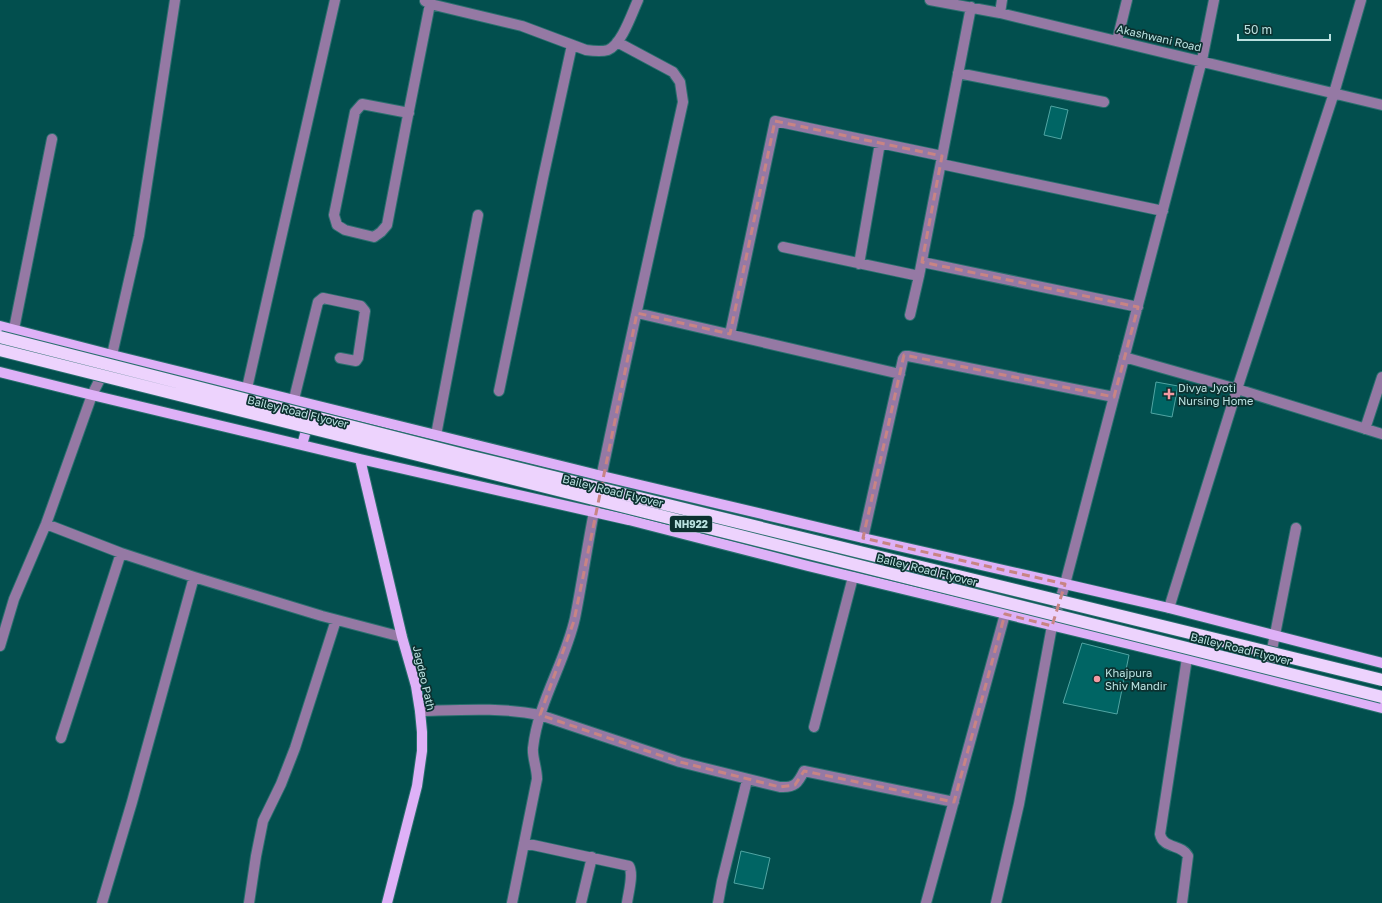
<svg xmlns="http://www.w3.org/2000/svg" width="1382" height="903" viewBox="0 0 1382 903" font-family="'Golos Text',sans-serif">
<rect width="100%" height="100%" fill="#024f4e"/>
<path fill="#006564" stroke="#51a5a3" d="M1051,106L1068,110L1061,139L1044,135Z
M1156,382L1178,386L1172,417L1151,413Z
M1082,643L1129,655L1117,714L1063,703Z
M741,851L770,858L763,889L734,883Z"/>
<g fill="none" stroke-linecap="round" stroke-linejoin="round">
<g stroke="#2a6f6e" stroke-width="12">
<path id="minor" d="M930,0L1000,13L1382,105
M425,1L430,4L522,26L586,50C593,51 601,52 608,50C622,44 632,13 638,0
M1000,13L1002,0
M1117,41L1127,0
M958,73L1104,102
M409,113L362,104L355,112L334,215L337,225L345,230L374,237L381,232L387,225C401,151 415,78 430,4
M941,164L1163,211
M783,247L919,276
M922,262L1138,307
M859,264L880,143
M637,313L900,374
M910,315L919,276L971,7
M14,329L52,139
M730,334L775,121L942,156
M1124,357L1237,389L1382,434
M247,388L335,0
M499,391L543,178L572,45
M294,399L318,302L323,298L361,306L365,311L358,358L356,361L340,358
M1365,429L1382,377
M436,435L478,215
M46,524L121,553L194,577L322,616L402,637
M863,538L903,359L905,356H908L1114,397
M1169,608L1237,389L1334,93L1361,0
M0,646L14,599L46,524L92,395L112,355L139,236L175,0
M1267,675L1296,528
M420,711C460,710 501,707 540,715L680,762L780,787C795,788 798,783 804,771L954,802
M814,727L853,577
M61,738L121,553
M524,843L629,866C634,874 628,894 627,903
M102,903L132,802L194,577
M249,903L256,856L263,821L281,784L295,748L336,620
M512,903L537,779C537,768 532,757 533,748C538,702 565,663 575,618C582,583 587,547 594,512C622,375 653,238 683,102L680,82L673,72L617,42
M581,903L592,857
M718,903L722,881L747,780
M926,903L1005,614
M996,903L1019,804L1052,626L1065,584L1202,60L1214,0
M1182,903L1188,856C1182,844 1163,849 1160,834L1187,658"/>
</g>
<g stroke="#2a6f6e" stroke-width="12">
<path id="major" d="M0,326L112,355L602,476L863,538L1065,584L1169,608L1382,663
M0,372L92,395L360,459L629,520L808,566L1187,658L1382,708
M302,445L309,420
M360,459L402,637L416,686L420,711L422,732V751L417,786L387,903"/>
</g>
<use href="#minor" stroke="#9579a4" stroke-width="10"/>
<use href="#major" stroke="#deb1f7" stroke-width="10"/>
<g stroke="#2a6f6e" stroke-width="14" stroke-linecap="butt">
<path id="highway-bridge" d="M0,337L468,456L1382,680
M0,350L1382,697"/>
</g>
<use href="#highway-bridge" stroke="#edd3fd" stroke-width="12"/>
</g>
<path fill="none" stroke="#c88484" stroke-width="3" stroke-dasharray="8 5" stroke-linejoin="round" d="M775,121L942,156L922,262L1138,307L1114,397L904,355L863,538L1065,584L1052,626L1005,614L954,802L804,771L795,785L780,787L680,762L540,715L574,621L637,313L730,334Z"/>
<g fill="#f49aa3" stroke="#0c3130" stroke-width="1.5">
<path d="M1167 388h4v4h4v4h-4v4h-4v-4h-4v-4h4z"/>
<circle cx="1097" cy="679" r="4"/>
</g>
<g text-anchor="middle" stroke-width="3.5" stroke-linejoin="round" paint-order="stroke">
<rect fill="#0c3130" stroke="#86acab" stroke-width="1" x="670" y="516" width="42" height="16" rx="3"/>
<g font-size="10" font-weight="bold" fill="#bae1e0">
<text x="691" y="528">NH922</text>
</g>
<g font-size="11" fill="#bae1e0" stroke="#0c3130">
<text transform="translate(1159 38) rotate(13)" y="4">Akashwani Road</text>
<text transform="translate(298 412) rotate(14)" y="4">Bailey Road Flyover</text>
<text transform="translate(613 491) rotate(14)" y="4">Bailey Road Flyover</text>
<text transform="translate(927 570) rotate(14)" y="4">Bailey Road Flyover</text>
<text transform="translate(1241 649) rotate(14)" y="4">Bailey Road Flyover</text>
<text transform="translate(424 678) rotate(77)" y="4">Jagdeo Path</text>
</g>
<g font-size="11" fill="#bae1e0" stroke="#0c3130" text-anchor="start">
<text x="1178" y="392">Divya Jyoti<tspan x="1178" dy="13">Nursing Home</tspan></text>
<text x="1105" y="677">Khajpura<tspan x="1105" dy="13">Shiv Mandir</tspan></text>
</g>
</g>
<path d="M1238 34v6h92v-6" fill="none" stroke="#bae1e0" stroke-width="2"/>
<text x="1244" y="34" font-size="12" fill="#bae1e0" stroke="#0c3130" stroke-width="3" paint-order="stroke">50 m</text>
</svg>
